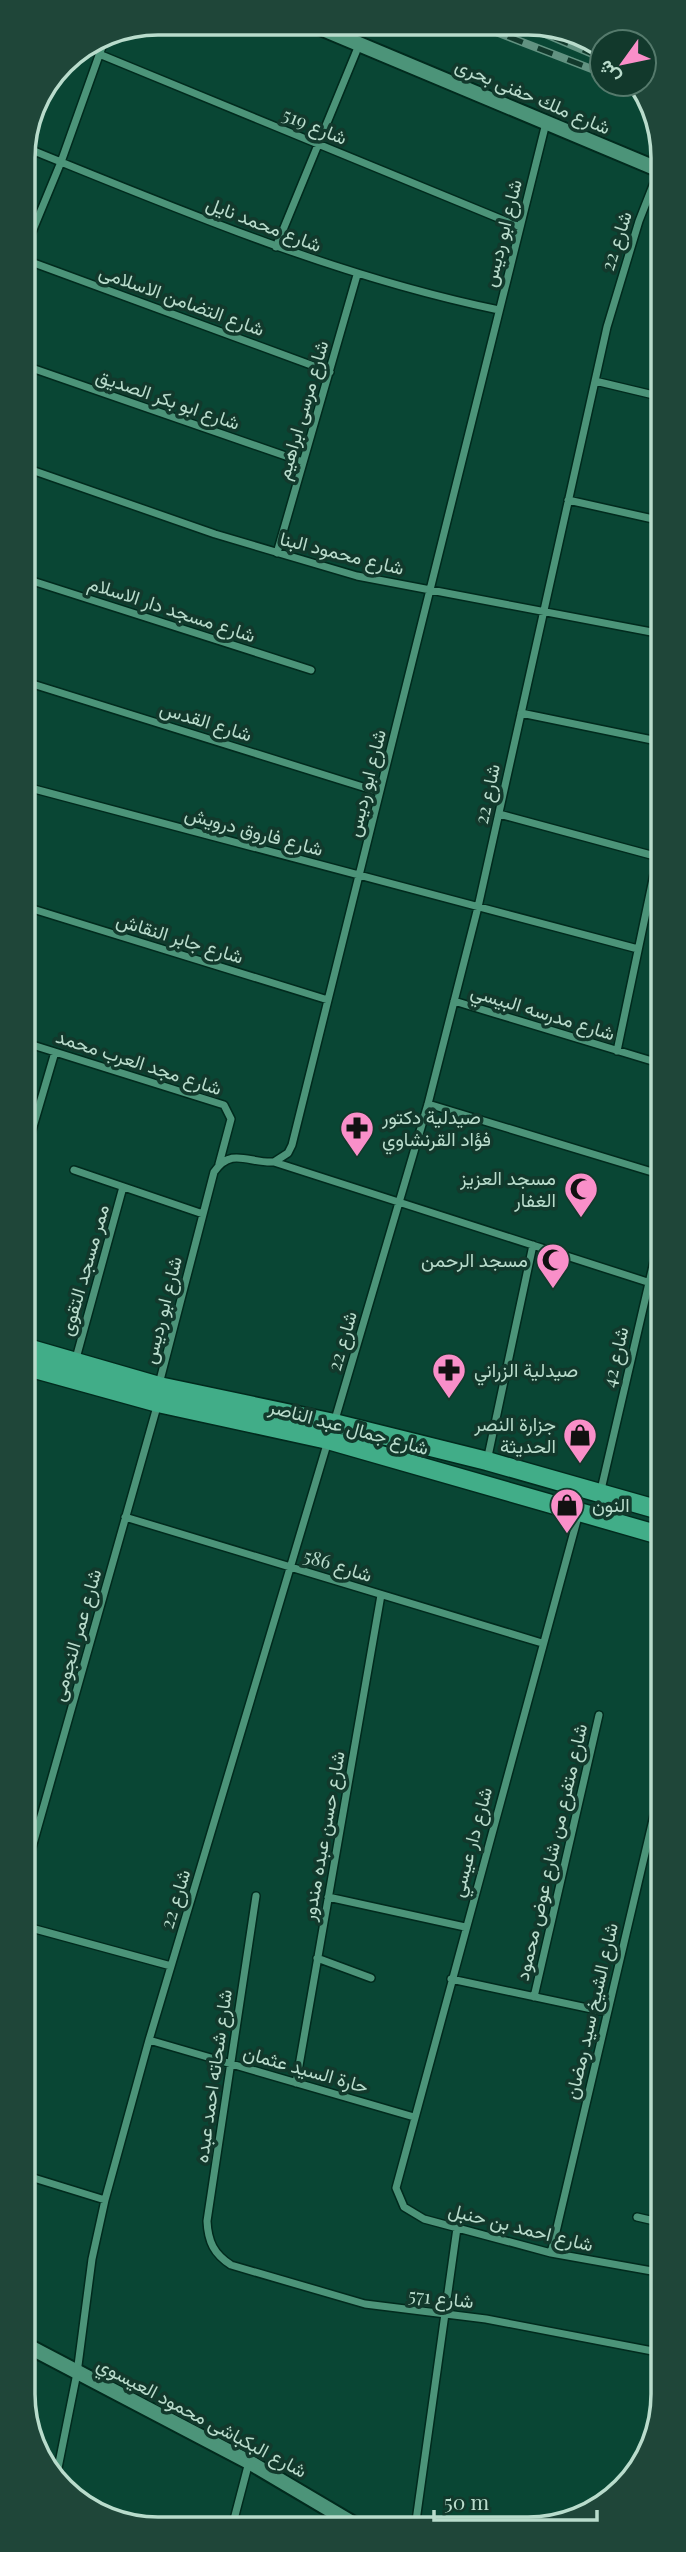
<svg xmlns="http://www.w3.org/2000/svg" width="686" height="2552" viewBox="0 0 686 2552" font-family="'Playfair Display',Vazirmatn,serif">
<rect width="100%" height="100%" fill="#094634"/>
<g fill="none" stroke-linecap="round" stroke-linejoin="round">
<g stroke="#012a1d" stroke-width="10">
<path id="street" d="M99,54L520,227
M24,147C180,210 334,276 499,310
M276,247L359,45
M23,254L61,162L107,33
M23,259L330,372
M23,365L303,462
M595,381L662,397
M23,467L215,534L357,576L662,634
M568,500L662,521
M277,553L357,275
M23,578L311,670
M23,681L379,792
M521,713L662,742
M23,786L638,949
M499,814L662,858
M23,906L328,1000
M454,1001L662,1064
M23,1042L224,1105L231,1119L219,1164
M617,1051L662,836
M428,1104L662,1175
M23,1161L55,1052
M274,1162L663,1287
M74,1170L203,1214
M75,1362L123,1187
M159,1384L214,1172C232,1146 249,1164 274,1162L288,1153L292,1145L546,123
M334,1423L428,1104L478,907L607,327L639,221L659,170
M487,1461L533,1245
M600,1494L662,1227
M579,1513L396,2188L404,2207L424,2219L551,2253L663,2273
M125,1517L542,1643
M24,1876L158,1403
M256,1896L207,2221C208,2242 214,2254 231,2265L365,2304L486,2319L663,2353
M328,1897L465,1927
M24,1926L171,1966
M317,1958L371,1978
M451,1979L606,2012
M534,1997L599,1715
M149,2040L414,2117
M296,2083L381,1595
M24,2175L105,2200
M637,2217L663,2223
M551,2253L663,1777
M56,2478L77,2373L92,2259L105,2200L149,2040L328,1441
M232,2527L249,2462
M415,2528L457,2228"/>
</g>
<g stroke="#012a1d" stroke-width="18">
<path id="secondary" d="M311,24L662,171
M24,2344L249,2462L359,2527"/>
</g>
<g stroke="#012a1d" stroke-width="21">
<path id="primary" d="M24,1347L159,1386L334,1423L487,1461L663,1511
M24,1366L158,1403L328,1440L663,1536"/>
</g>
<use href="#street" stroke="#4c9479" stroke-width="7"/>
<use href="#secondary" stroke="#4c9479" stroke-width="14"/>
<use href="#primary" stroke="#41ad88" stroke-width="18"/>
<g stroke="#629281" stroke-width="8">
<path id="rail" d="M478,25L602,73
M524,25L602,58
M630,84L638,87"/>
</g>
<use href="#rail" stroke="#12392c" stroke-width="5" stroke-dasharray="16" stroke-linecap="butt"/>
</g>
<defs>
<g id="pharmacy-pin" transform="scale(1.75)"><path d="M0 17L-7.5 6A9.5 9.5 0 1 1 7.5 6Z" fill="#f98fc9" stroke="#12392c"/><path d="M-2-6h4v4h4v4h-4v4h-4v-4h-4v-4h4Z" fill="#111"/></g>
<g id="mosque-pin" transform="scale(1.75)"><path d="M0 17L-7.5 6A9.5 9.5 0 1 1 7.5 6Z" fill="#f98fc9" stroke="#12392c"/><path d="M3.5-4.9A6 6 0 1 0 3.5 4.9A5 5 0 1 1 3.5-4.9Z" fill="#111"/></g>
<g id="shop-pin" transform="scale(1.75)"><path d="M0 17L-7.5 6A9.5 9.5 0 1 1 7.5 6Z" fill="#f98fc9" stroke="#12392c"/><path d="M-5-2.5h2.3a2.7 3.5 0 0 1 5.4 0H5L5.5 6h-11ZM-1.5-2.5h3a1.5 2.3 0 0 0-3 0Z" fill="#111"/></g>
</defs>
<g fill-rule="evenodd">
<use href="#pharmacy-pin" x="357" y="1128"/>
<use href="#mosque-pin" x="581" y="1189"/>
<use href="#mosque-pin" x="553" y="1260"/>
<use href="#pharmacy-pin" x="449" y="1370"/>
<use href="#shop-pin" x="580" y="1435"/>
<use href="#shop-pin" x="567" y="1505"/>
</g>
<g text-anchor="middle" stroke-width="7" stroke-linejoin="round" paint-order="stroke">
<g font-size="19" fill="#b9dccc" stroke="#12392c">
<text transform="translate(533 96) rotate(23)" y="7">شارع ملك حفنى بحرى</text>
<text transform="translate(315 126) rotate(22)" y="7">شارع 519</text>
<text transform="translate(264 224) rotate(21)" y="7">شارع محمد نايل</text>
<text transform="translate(502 233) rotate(-76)" y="7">شارع ابو رديس</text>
<text transform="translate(616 241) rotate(-72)" y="7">شارع 22</text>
<text transform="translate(182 300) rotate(20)" y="7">شارع التضامن الاسلامى</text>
<text transform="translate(168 399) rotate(19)" y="7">شارع ابو بكر الصديق</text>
<text transform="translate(302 410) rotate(-74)" y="7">شارع مرسى ابراهيم</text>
<text transform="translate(342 553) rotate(14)" y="7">شارع محمود البنا</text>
<text transform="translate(172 609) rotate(18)" y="7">شارع مسجد دار الاسلام</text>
<text transform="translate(206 721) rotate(17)" y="7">شارع القدس</text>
<text transform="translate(366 783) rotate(-76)" y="7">شارع ابو رديس</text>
<text transform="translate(487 794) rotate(-78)" y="7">شارع 22</text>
<text transform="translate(254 831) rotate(15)" y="7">شارع فاروق درويش</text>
<text transform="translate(180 938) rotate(17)" y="7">شارع جابر النقاش</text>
<text transform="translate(543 1012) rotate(17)" y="7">شارع مدرسه البيسي</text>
<text transform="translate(139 1062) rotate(18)" y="7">شارع مجد العرب محمد</text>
<text transform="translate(84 1270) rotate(-74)" y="7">ممر مسجد التقوى</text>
<text transform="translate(162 1310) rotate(-76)" y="7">شارع ابو رديس</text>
<text transform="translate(342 1341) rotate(-74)" y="7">شارع 22</text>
<text transform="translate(615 1357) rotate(-77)" y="7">شارع 42</text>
<text transform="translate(349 1427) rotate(15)" y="7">شارع جمال عبد الناصر</text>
<text transform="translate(338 1565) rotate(17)" y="7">شارع 586</text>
<text transform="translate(76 1635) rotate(-74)" y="7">شارع عمر النجومى</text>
<text transform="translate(323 1836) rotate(-80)" y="7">شارع حسن عبده مندور</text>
<text transform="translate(471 1842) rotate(-75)" y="7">شارع دار عيسي</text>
<text transform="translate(551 1852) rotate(-77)" y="7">شارع متفرع من شارع عوض محمود</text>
<text transform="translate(175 1899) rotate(-73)" y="7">شارع 22</text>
<text transform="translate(591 2011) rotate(-77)" y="7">شارع الشيخ سيد رمضان</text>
<text transform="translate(306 2069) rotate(16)" y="7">حارة السيد عثمان</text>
<text transform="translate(213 2076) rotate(-82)" y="7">شارع شحاته احمد عبده</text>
<text transform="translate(521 2227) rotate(14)" y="7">شارع احمد بن حنبل</text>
<text transform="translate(441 2298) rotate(6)" y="7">شارع 571</text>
<text transform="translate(202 2417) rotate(28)" y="7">شارع البكباشى محمود العيسوي</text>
</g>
<g font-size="19" fill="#b9dccc" stroke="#12392c" text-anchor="start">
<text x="382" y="1124">صيدلية دكتور<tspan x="382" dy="22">فؤاد القرنشاوي</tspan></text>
<text x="556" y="1185" text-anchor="end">مسجد العزيز<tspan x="556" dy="22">الغفار</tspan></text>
<text x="528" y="1267" text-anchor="end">مسجد الرحمن</text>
<text x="474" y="1377">صيدلية الزراني</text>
<text x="556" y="1431" text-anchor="end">جزارة النصر<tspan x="556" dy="22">الحديثة</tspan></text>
<text x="592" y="1512">النون</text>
</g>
</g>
<path d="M0 0H686V2552H0ZM158 35H528A123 123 0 0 1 651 158V2394A123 123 0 0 1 528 2517H158A123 123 0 0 1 35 2394V158A123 123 0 0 1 158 35Z" fill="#1f4639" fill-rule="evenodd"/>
<path fill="none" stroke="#b9dccc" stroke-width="3.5" d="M158 35H528A123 123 0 0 1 651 158V2394A123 123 0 0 1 528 2517H158A123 123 0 0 1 35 2394V158A123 123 0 0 1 158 35Z"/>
<g transform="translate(623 63) rotate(237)"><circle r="33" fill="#12392c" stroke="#557a6c" stroke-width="2"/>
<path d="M0-5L12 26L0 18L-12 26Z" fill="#f98fc9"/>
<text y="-10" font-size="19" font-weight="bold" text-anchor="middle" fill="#b9dccc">ش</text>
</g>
<path d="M434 2510v10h163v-10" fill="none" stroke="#b9dccc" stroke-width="3.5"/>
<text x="444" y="2510" font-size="21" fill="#b9dccc" stroke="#12392c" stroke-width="5" paint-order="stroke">50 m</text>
</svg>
